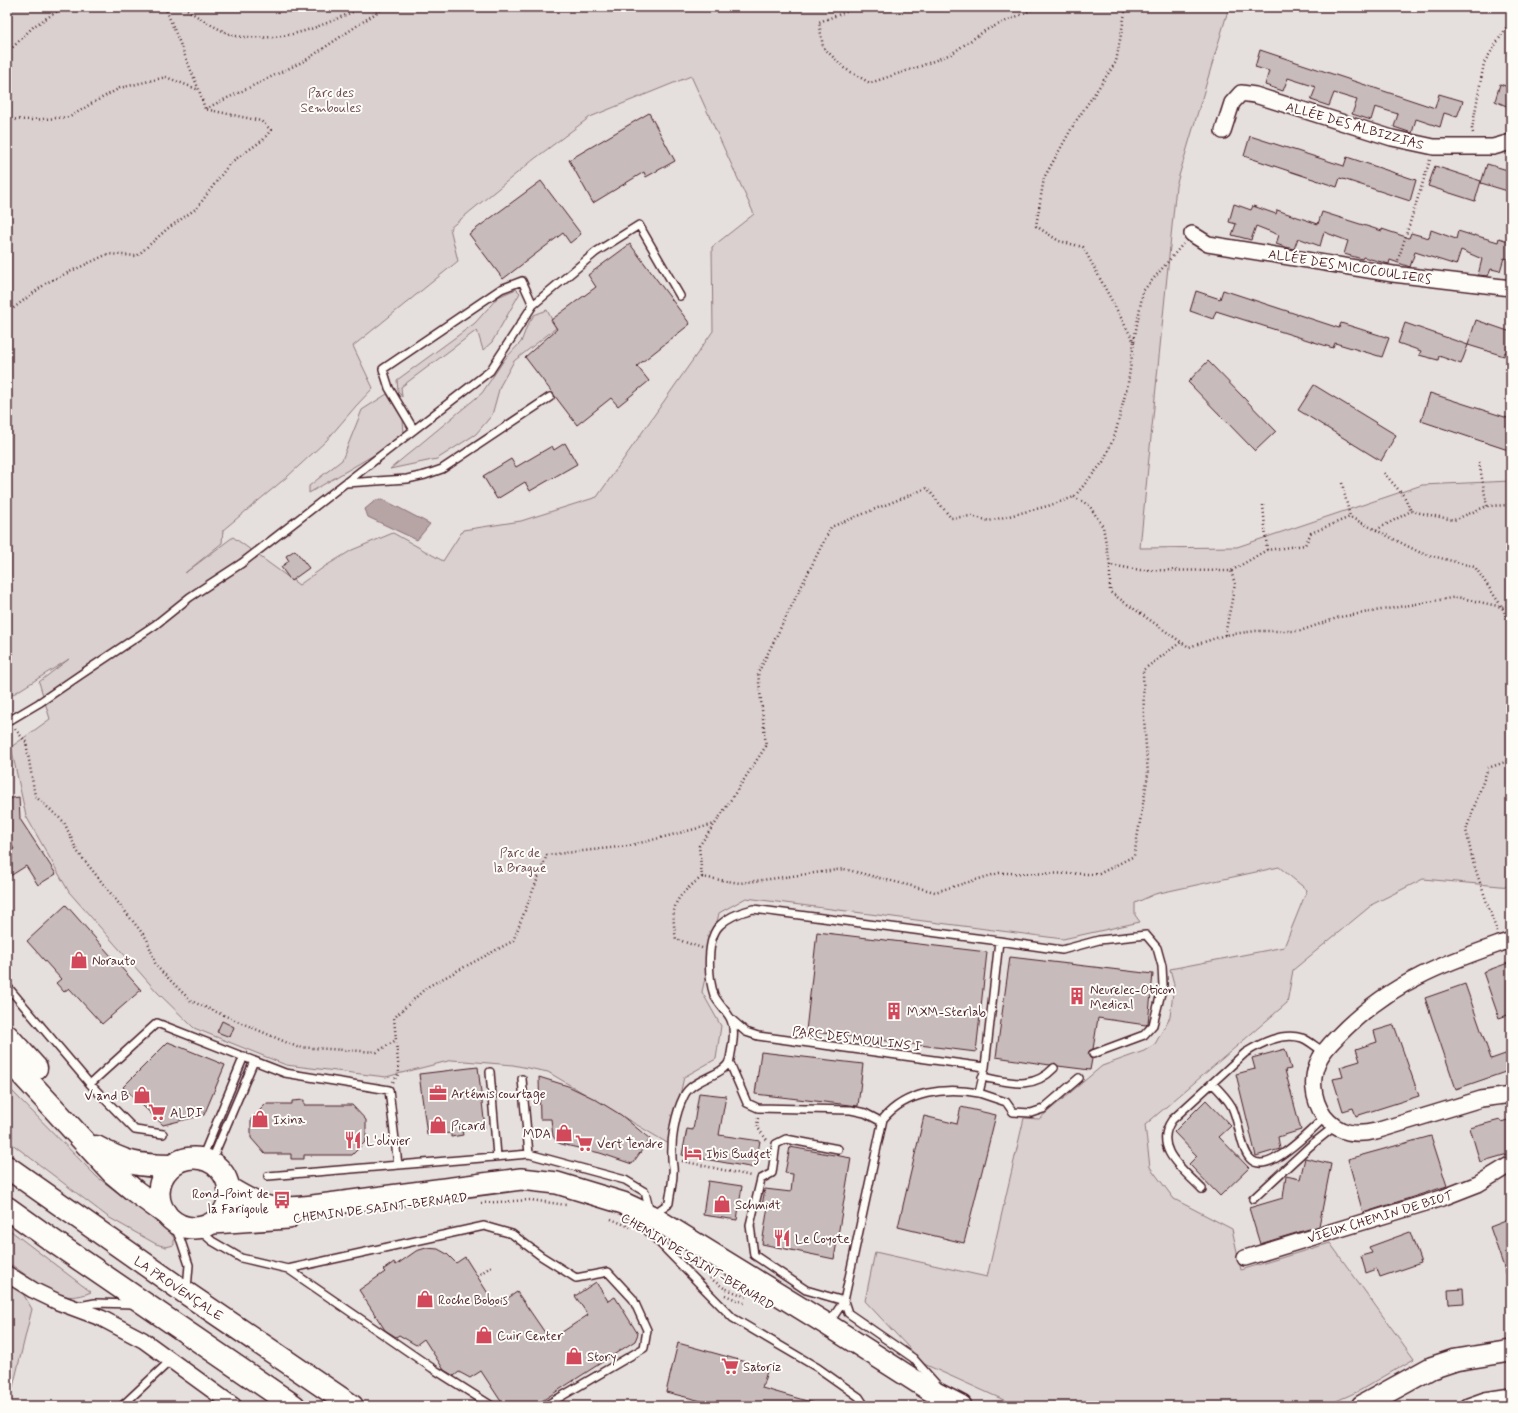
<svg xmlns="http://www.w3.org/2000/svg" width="1518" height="1413" viewBox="0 0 1518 1413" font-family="Mynerve,sans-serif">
<rect width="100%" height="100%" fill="#f2efeb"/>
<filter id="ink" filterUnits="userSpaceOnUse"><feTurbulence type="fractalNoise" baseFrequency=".025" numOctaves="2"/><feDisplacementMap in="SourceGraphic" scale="8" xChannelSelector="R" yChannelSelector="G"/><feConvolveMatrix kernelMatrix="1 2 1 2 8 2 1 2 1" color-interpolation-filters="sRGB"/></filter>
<g filter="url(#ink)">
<path fill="#e5dfdd" d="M1122,7H1511V1406H7V698L105,636L222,543L223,530L287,477L326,441L356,406L373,388L353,346L458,261L450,228L533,160L590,117L691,76Z"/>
<path fill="#d9d0cf" stroke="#92787d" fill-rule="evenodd" d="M7,7H1229L1176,186L1140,548L1237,547L1422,485L1511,481V887L1423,879L1373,904L1293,970L1287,1003L1145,1125L1150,1167L1174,1199L1232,1229L1241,1270L1330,1243L1414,1359L1359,1391L1325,1406H1017L924,1364L865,1301L875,1252L987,1277L1024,1118L1039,1119L1102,1066L1144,1051L1155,1044L1170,1017L1174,984L1170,969L1284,947L1307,890L1279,867L1155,894L1135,903V915L1140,922L1063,939L746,898L719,913L702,992L721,1026L716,1059L684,1077L669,1144L548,1072L513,1065L452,1060L386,1077L286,1065L194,1028L157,992L69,892L26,816L11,747L50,719L39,682L69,659L7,698ZM691,76L754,214L712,247L713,331L597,497L521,521L463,530L443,561L393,533L352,550L324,567L299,585L233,537L185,573L222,543L223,530L287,477L326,441L356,406L373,388L353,346L458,261L450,228L533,160L590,117Z
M516,289L520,293L492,342L483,350L477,330L401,387L402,397L398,391L397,380L475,323L498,297Z
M547,310L556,328L514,361L500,386L492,415L476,434L437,459L390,469L482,393L504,360L521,342L527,326L534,315Z
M387,394L403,420L404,433L384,449L309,493V486L342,460L362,410Z
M7,1086L97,1177L169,1231L174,1238V1245L166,1247L156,1244L108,1217L7,1140Z
M7,1228L91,1292C65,1304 44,1290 23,1273C17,1269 13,1265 7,1263Z
M7,1285H18L32,1309L11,1395L7,1406Z"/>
<path fill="#b7a5a6" stroke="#8b6f75" d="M376,500H384L430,524L417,540L368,517L365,509Z"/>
<path fill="#c8bbbb" stroke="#4a1f2b" d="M1260,50L1435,108L1439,94L1463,101L1457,117L1444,113L1440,127L1416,119L1412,133L1394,127L1398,114L1375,107L1371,120L1352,114L1357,100L1334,93L1329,106L1311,100L1316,87L1288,78L1283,91L1265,85L1269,71L1255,67Z
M1500,84L1511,88V108L1495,101Z
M649,113L675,161L646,177L644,172L593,203L569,160Z
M1250,136L1344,166L1347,157L1416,180L1410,201L1340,178L1337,187L1244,156Z
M1487,164L1511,171V192L1481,183Z
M1435,166L1481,181L1475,201L1428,186Z
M541,181L581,234L570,243L563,233L503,279L469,234Z
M1234,204L1251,210L1253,206L1276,214L1277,210L1318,224L1322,212L1382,231V229L1409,238L1411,233L1429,238L1431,230L1456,239L1458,231L1474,236V235L1498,242L1499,238L1511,242V260L1504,258L1500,271L1491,269L1488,276L1478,275L1482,259L1461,250L1456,265L1415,252L1410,267L1390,260L1389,264L1363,257L1362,259L1344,254L1348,241L1324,232L1320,246L1298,238L1294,249L1285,247L1276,244L1279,235L1256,226L1251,240L1232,235L1236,224L1229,222Z
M630,244L690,324L637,366L649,381L618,406L611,398L577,425L525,357L557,329L551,320L596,287L588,275Z
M1223,290L1339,328L1341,323L1389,338L1382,357L1335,343L1333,348L1216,311L1213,319L1190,311L1196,291L1220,299Z
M1476,320L1511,332V354L1505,352L1504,356L1468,345L1461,364L1439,356L1438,360L1419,355L1421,351L1398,343L1405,323L1468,345Z
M1208,361L1276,431L1255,451L1188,382Z
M1314,385L1396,435L1381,461L1298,410Z
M1430,393L1511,419V451L1421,421Z
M565,443L577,464L530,491L525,482L497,499L483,476L511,459L516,467L552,446L554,450Z
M295,550L309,568L291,581L281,567L289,561L286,556Z
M19,797L20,819L56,874L38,885L26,866L7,878V853L14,849L7,837V799Z
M66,905L141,990L102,1024L69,988L64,992L56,983L61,979L27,941Z
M817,932L987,952L976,1052L806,1031Z
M1010,957L1153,974L1148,1023L1146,1025L1098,1018L1093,1049L1089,1051L1088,1054L1090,1058L1092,1059L1090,1070L1058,1066L1055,1063L1050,1065L996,1057Z
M1511,962V1014L1499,1018L1483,972Z
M1465,984L1491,1059L1511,1052V1070L1456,1089L1425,998Z
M222,1021L234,1027L230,1037L217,1032Z
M1394,1025L1419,1096L1356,1116L1353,1108L1343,1111L1333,1079L1343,1077L1340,1067L1360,1061L1356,1049L1377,1042L1374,1031Z
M168,1042L225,1065L204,1115L163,1125L123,1087Z
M1285,1049L1291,1069L1285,1070L1301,1130L1278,1137L1280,1149L1256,1156L1236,1074L1255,1069L1252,1058Z
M761,1052L863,1064L858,1106L755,1094Z
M478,1067L485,1128L462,1131L463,1135L451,1137V1133L427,1135L419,1074Z
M539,1077L568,1086L595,1099L621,1115L650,1139L632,1164L600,1153L561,1144L557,1142L553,1136L551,1119H540Z
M699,1093L726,1096L719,1135L760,1141L755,1168L682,1155L687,1129L693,1130Z
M304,1100V1105H352L366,1120V1141L352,1155H304V1159H291V1154H265L251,1138V1119L266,1104H292V1101Z
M1206,1100L1231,1126L1219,1137L1249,1168L1220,1196L1189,1164L1197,1156L1174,1132Z
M961,1107L996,1115L964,1243L898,1227L924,1116L957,1124Z
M1511,1119V1153L1480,1162L1470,1128L1500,1120L1501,1122Z
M1431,1136L1447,1186L1363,1213L1348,1159Z
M790,1147L851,1158L834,1259L762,1244L768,1206L762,1205L765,1189L791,1192L793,1174L785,1173Z
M1305,1158L1331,1164L1319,1226L1260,1244L1249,1208L1283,1198L1286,1176L1300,1179Z
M708,1181L742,1186L737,1220L703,1215Z
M1511,1219V1282H1509L1490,1227Z
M1410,1232L1421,1263L1380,1277L1377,1269L1366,1273L1361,1256L1372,1253L1369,1247Z
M426,1248L438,1249L447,1254L456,1263L465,1257L496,1306L517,1292L550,1340L588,1315L575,1296L596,1282L608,1301L615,1297L638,1334L635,1341L534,1406H518L513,1403L509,1406H504L481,1371L470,1378L459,1372L454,1376L444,1370L424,1339L416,1345L399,1335L396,1337L385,1330L359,1290L385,1272L383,1270L394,1262L396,1265L416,1251Z
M1463,1289L1464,1303L1449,1304L1448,1290Z
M678,1343L768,1368L762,1388L814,1403V1406H708L709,1403L666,1392Z"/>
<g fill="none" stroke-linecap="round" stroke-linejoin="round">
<g stroke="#4a1f2b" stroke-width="10">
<path id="service" d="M414,430L389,388L383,369L501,289L522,281L533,305
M346,483L407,479L425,475L442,469L550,397
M7,722L39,703L80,675L155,625L190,597L242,563L490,371L533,305L596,252L639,225L680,296
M7,986L90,1084L157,1023L285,1073L389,1090L398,1165
M731,1019L746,1032L758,1036L985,1067
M729,1061L747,1103L758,1108L851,1110L865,1113L882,1122
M490,1072L497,1156
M982,1077C1009,1082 1032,1091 1054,1068
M522,1079L529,1154
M1212,1083C1219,1090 1227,1098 1232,1107C1244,1132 1239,1183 1281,1155C1297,1145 1311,1130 1325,1117
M90,1084L135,1130L163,1134
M979,1093L1006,1102L1013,1112L1031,1113L1043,1109L1079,1078
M838,1149L786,1139L776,1144L772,1173L761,1179L750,1225L754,1255L806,1290L844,1301L848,1313L913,1358L937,1385
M202,1158L244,1056
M211,1162L254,1061
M268,1176L529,1154L625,1180L645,1192L651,1216L669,1203C670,1193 673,1183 673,1173C674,1168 672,1163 672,1158C671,1138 675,1114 684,1096C692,1078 726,1076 730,1059C732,1047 736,1031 731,1020C728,1012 718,1004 714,995C708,977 706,938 720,925C729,916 741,912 753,909L999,941
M1202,1189C1184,1170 1152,1149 1172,1120L1245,1053C1261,1043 1282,1032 1302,1038C1310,1041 1317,1048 1324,1052
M1253,1199L1310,1146L1335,1126
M172,1220L181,1241L189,1265L187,1289
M640,1223L733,1318L818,1368L859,1397L865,1406
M197,1228L212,1241L241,1258L288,1269L484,1226L512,1234L541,1256L576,1278L608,1272L633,1299L647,1330L644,1348L545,1406
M288,1269L432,1368L492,1406
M79,1306L95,1303L134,1304
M829,1323L844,1301L883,1119C906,1091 945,1087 979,1093L985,1067L999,941L1062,950L1099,940L1146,935L1157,948L1162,966L1163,985L1153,1025L1144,1035L1093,1054
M122,1406L171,1360"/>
</g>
<g stroke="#4a1f2b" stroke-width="18">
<path id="minor" d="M1223,131L1232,103L1241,93L1255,95L1392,138L1434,147H1493L1511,142
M1192,234L1208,244L1393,274L1511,288
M1511,940C1480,951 1449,961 1420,976C1389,991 1361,1012 1337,1037C1331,1043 1324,1050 1320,1058C1310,1076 1312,1099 1324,1116C1338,1134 1356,1136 1376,1131L1481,1099L1511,1095
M1245,1258L1442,1198L1478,1184L1511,1164
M7,1274L33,1290L58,1302L101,1318L143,1340L234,1406
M1468,1406L1485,1400L1511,1396"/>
</g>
<g stroke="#4a1f2b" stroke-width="24">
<path id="secondary" d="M159 1193a35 35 0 1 1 70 0a35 35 0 1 1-70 0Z
M229,1188C241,1195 255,1204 269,1207C283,1210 299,1207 313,1206L521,1179L557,1183L623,1203L651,1216L828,1325L928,1389L961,1406
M213,1223L288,1218
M1362,1406L1431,1368L1455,1360L1511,1351"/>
</g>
<g stroke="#4a1f2b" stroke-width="25">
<path id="primary" d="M7,1036L36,1068
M7,1058L113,1173L136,1192L165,1213
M96,1147C125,1163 138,1166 171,1166"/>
</g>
<g stroke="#4a1f2b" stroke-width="25">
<path id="motorway" d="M7,1167L186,1293L352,1406
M7,1208L53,1241L294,1406"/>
</g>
<path stroke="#4a1f2b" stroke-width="2.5" stroke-dasharray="1 3" stroke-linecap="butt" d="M165,7L199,90L205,109
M184,7C195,16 219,30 232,35C237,37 245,37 250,37C292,40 320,26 357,10L360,7
M852,7L851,10L819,22L823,47L844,68L870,83L921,66L951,54L986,30L1038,7
M7,53L34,26L64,7
M7,119L31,120L70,117L89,105L120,88L166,77L199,90
M1473,133L1472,129L1484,63L1511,20
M1398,260L1430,160
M7,313L48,282L108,254L137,256L167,229L197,208L230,163L263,140L271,130L261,121L205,109L306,60L385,7
M1134,341L1143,291L1183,244
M1479,462L1487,506
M1384,473L1404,496L1411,511
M1342,483L1350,517
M1074,497L1089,505L1103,527L1110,565L1140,570L1231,571L1267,550L1305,545L1311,533L1350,517L1376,530L1411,511L1454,520L1487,506L1511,505
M1263,505L1267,550
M1376,530L1421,553L1475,567L1502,607L1511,627
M1110,565V592L1181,642L1189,647L1225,635L1256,631H1300L1340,617L1457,597L1502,607L1511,606
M1225,635L1235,584L1231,571
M15,729L26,742L35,796L64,822L77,851L147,939L156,966L191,1001L297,1047L377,1052L396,1040L394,1018L427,987L513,941L547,855L628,846L715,824L766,746L758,673L831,527L927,488L951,518L972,516L989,521L1048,506L1074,497L1103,462L1115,435L1128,383L1134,342L1083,247L1059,241L1036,226L1044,178L1074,124L1116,62L1126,7
M702,877L740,883L844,869L935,892L999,873L1099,874L1134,856L1148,775L1144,718L1143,670L1181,642
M1497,932L1473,862L1466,830L1488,768L1511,760
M702,948L676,939C670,905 674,898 702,877L699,846L714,825
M393,1082L399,1073L396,1040
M758,1118L757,1127L767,1140
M682,1161L751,1176
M481,1203L531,1200L566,1205
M611,1219L630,1227
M477,1276L492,1266
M710,1278L724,1288L747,1297
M725,1295L744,1303"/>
<use href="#service" stroke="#fdfcf7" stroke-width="7"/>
<use href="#minor" stroke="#fdfcf7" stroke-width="15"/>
<use href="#secondary" stroke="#fdfcf7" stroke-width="21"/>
<use href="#primary" stroke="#fdfcf7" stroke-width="22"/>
<use href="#motorway" stroke="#fdfcf7" stroke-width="22"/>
</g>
</g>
<defs>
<g id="shop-bare" transform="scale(1.38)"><path d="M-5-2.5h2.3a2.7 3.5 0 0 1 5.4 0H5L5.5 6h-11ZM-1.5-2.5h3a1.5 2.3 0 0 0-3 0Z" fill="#d1495b" stroke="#fdfcf7" stroke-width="2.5" paint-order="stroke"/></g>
<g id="building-bare" transform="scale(1.38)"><path d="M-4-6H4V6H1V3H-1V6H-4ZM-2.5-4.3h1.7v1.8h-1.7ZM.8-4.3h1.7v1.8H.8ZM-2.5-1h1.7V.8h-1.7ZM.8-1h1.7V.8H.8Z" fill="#d1495b" stroke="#fdfcf7" stroke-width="2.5" paint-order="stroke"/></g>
<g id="office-bare" transform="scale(1.38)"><path d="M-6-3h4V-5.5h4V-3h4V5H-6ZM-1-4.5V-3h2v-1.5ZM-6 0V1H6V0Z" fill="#d1495b" stroke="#fdfcf7" stroke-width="2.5" paint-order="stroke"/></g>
<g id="supermarket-bare" transform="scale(1.38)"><path d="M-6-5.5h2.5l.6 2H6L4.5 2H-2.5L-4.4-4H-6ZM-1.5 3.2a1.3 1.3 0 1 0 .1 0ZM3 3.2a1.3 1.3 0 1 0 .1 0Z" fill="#d1495b" stroke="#fdfcf7" stroke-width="2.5" paint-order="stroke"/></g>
<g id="restaurant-bare" transform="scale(1.38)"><path d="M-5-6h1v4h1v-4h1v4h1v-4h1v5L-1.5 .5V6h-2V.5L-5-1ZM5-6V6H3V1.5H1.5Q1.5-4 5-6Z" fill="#d1495b" stroke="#fdfcf7" stroke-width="2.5" paint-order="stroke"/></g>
<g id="hotel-bare" transform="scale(1.38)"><path d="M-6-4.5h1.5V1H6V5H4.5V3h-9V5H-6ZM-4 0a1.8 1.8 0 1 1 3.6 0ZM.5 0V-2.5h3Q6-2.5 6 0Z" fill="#d1495b" stroke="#fdfcf7" stroke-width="2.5" paint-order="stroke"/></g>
<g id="bus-bare" transform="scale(1.38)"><path d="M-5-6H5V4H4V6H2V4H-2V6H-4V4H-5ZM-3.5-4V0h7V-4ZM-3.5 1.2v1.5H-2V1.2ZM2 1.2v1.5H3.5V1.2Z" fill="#d1495b" stroke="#fdfcf7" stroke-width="2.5" paint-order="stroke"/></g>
</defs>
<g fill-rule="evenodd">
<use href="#shop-bare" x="79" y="960"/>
<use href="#building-bare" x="1077" y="996"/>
<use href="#building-bare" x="894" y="1011"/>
<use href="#office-bare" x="438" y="1093"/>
<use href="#shop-bare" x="142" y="1095"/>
<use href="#supermarket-bare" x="157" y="1112"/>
<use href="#shop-bare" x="260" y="1119"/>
<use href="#shop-bare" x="438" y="1125"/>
<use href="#shop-bare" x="564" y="1133"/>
<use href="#restaurant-bare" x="353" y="1140"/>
<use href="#supermarket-bare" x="584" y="1143"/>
<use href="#hotel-bare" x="693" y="1153"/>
<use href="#bus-bare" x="282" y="1200"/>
<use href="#shop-bare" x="722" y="1204"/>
<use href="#restaurant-bare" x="782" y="1238"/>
<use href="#shop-bare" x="425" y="1299"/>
<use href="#shop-bare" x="484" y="1335"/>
<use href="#shop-bare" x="574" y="1356"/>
<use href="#supermarket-bare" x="730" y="1366"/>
</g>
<g text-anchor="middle" stroke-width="4" stroke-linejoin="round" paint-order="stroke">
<g font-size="13" fill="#6e4b54" stroke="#fdfcf7">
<text x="331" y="97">Parc des<tspan x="331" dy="15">Semboules</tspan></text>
<text x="520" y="857">Parc de<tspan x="520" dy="15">la Brague</tspan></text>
</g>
<g font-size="13" fill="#4a1f2b" stroke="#fdfcf7">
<text transform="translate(1355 125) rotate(16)" y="5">ALLÉE DES ALBIZZIAS</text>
<text transform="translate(1350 266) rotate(9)" y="5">ALLÉE DES MICOCOULIERS</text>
<text transform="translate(857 1038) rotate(7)" y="5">PARC DES MOULINS I</text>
<text transform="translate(380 1207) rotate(-7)" y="5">CHEMIN DE SAINT-BERNARD</text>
<text transform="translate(1380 1216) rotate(-17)" y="5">VIEUX CHEMIN DE BIOT</text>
<text transform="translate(698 1261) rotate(31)" y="5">CHEMIN DE SAINT-BERNARD</text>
<text transform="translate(179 1288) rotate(34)" y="5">LA PROVENÇALE</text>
</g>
<g font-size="13" fill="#4a1f2b" stroke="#fdfcf7" text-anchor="start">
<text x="92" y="965">Norauto</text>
<text x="1090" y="994">Neurelec-Oticon<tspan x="1090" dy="15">Medical</tspan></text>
<text x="907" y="1016">MXM-Sterlab</text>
<text x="451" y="1098">Artémis courtage</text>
<text x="129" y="1100" text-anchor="end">V and B</text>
<text x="170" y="1117">ALDI</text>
<text x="273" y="1124">Ixina</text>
<text x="451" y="1130">Picard</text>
<text x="551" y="1138" text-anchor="end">MDA</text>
<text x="366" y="1145">L'olivier</text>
<text x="597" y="1148">Vert Tendre</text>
<text x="706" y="1158">Ibis Budget</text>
<text x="269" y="1198" text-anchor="end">Rond-Point de<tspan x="269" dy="15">la Farigoule</tspan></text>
<text x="735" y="1209">Schmidt</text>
<text x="795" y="1243">Le Coyote</text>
<text x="438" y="1304">Roche Bobois</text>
<text x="497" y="1340">Cuir Center</text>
<text x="587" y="1361">Story</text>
<text x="743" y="1371">Satoriz</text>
</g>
</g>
<rect width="1518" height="1413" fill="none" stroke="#fdfcf7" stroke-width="24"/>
<rect x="12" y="12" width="1494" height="1389" fill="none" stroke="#4a1f2b" stroke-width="1.5" filter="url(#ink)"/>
</svg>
